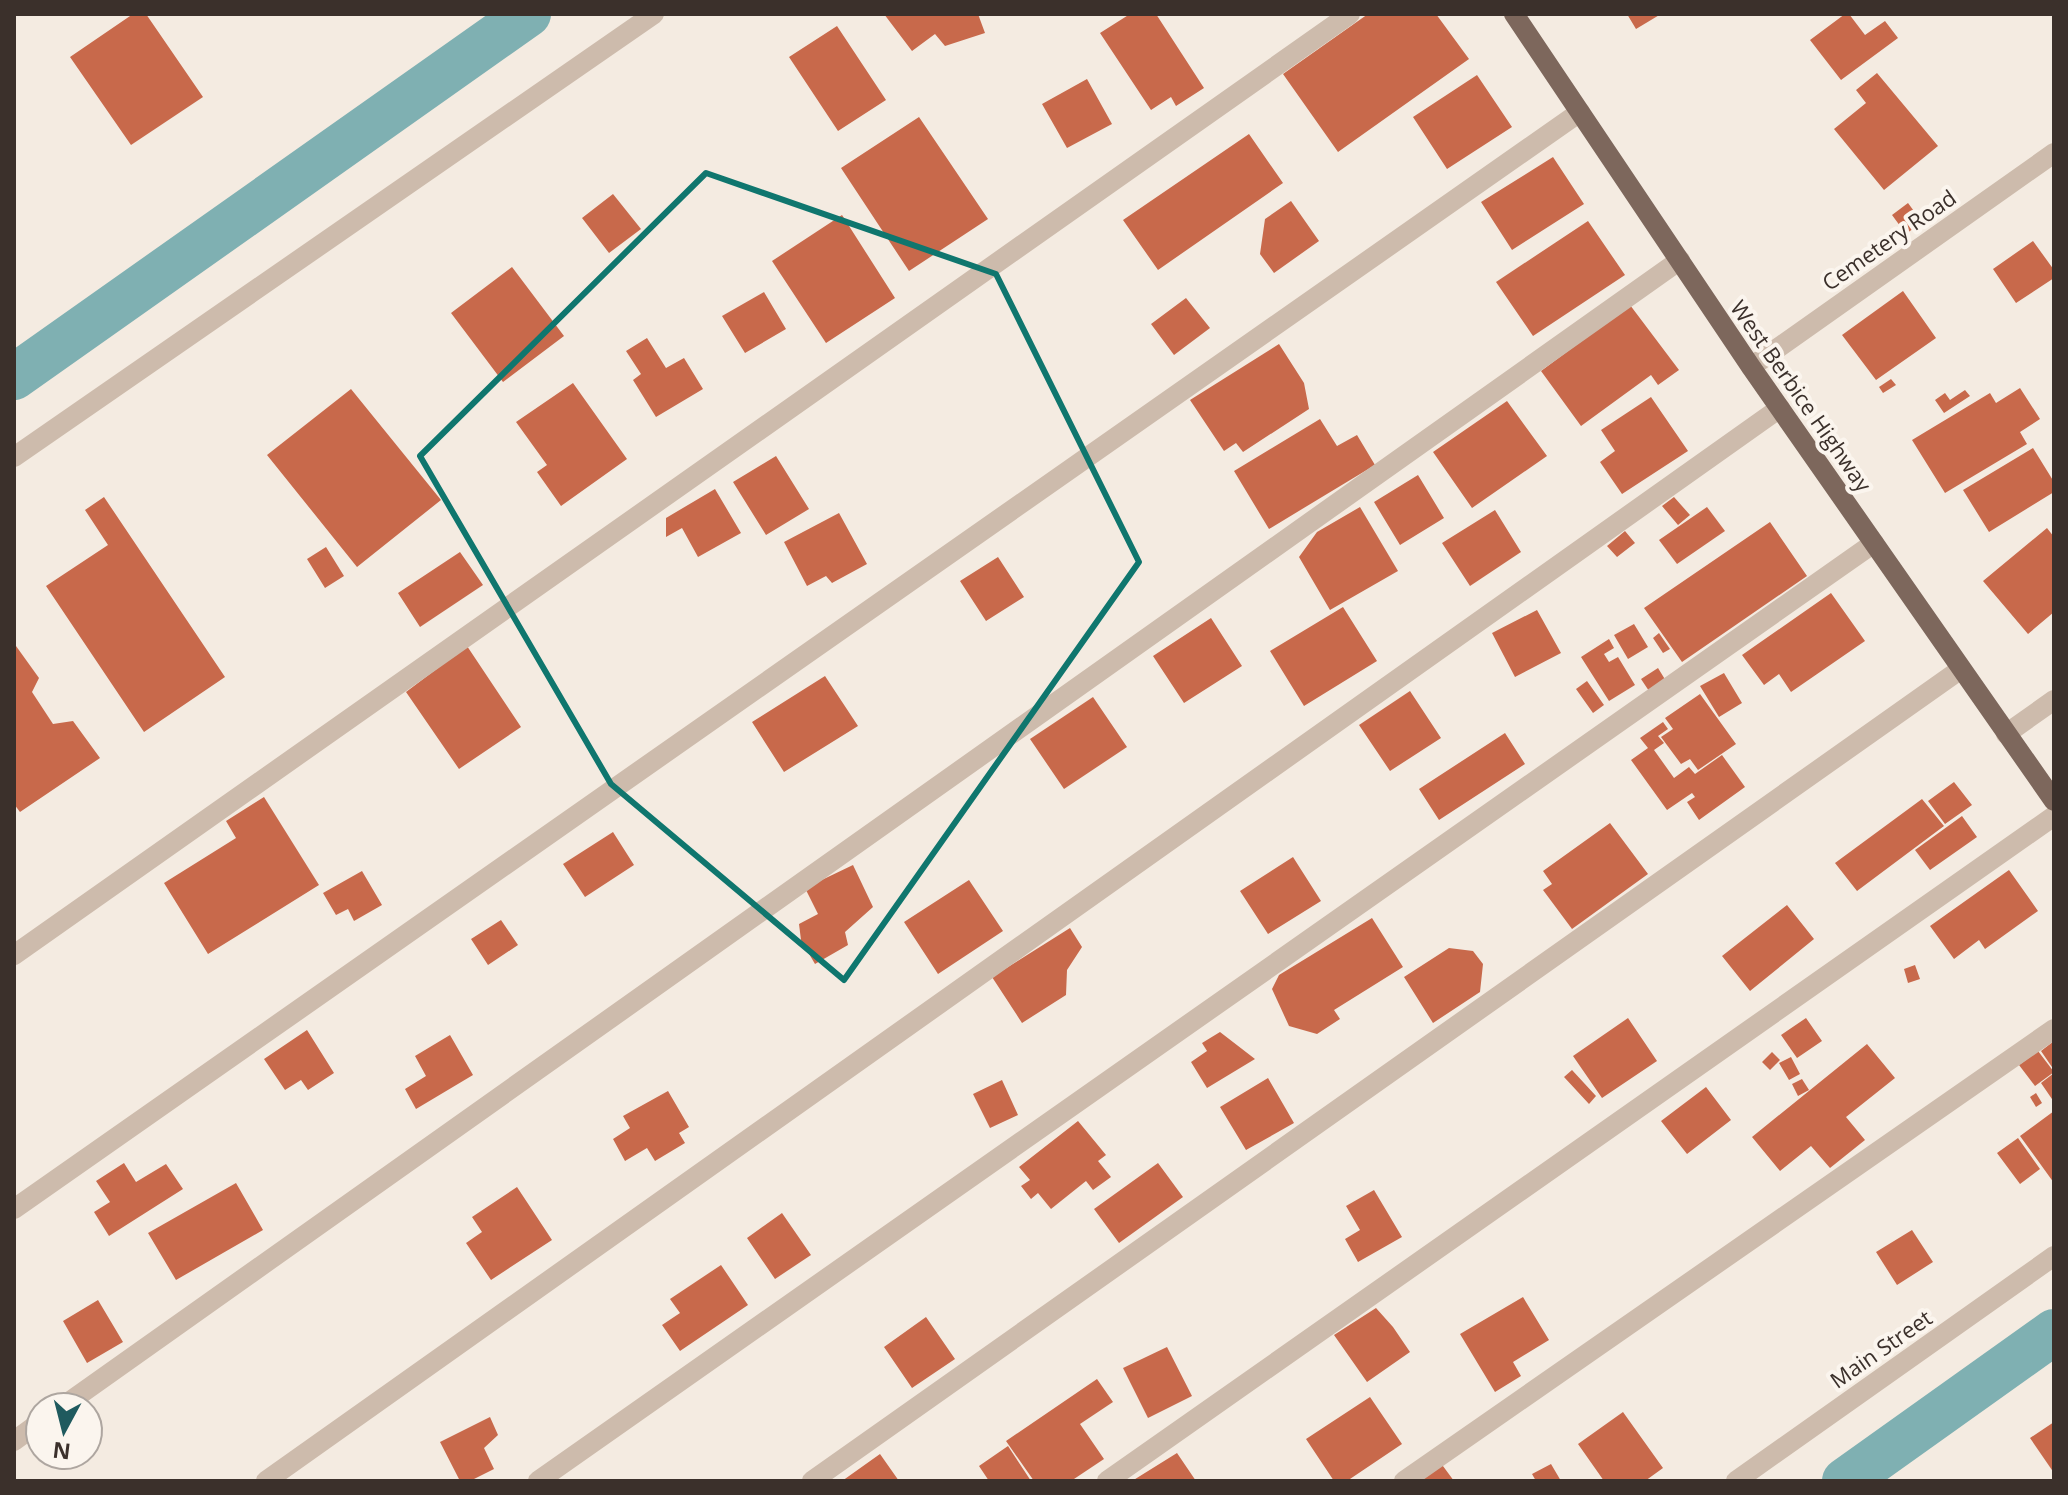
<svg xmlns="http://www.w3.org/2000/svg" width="2068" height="1495" viewBox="0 0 2068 1495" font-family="'Open Sans',sans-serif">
<rect width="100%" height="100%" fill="#f4ebe1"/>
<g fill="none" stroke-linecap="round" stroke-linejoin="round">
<path stroke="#7fb0b2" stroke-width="46" d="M14,377L528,14
M1845,1481L2054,1332"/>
</g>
<path fill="#c8694b" d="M133,14H146L203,97L131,145L70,57Z
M884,14H978L985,33L945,46L935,34L912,51Z
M1130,14H1156L1204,88L1176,106L1171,97L1151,110L1100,33Z
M1368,14H1436L1469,59L1338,152L1283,74Z
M1627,14H1661L1636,29Z
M1845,14H1849L1865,35L1885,21L1898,38L1841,80L1810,40Z
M837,26L886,100L838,131L789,57Z
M1877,73L1938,146L1884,190L1834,129L1866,103L1856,90Z
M1477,75L1512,127L1447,169L1413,117Z
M1087,79L1112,124L1067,148L1042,104Z
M919,117L988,219L909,271L841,168Z
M1249,134L1283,183L1158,270L1123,220Z
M1553,157L1584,204L1512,250L1481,202Z
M613,194L641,229L609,253L582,218Z
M1291,201L1319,241L1274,273L1260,254L1265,219Z
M1908,203L1922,222L1906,234L1892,215Z
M842,215L895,298L826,343L772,261Z
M1588,221L1625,275L1533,336L1496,282Z
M2033,241L2054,270V278L2016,303L1993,269Z
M512,267L564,336L503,382L451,313Z
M1903,291L1936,338L1876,380L1842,335Z
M764,292L786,329L745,353L722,316Z
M1186,298L1210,328L1174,355L1151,324Z
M1630,305L1679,370L1658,385L1651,375L1581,426L1541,371Z
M647,338L666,368L684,358L703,389L656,417L633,380L641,374L626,351Z
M1279,344L1304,383L1309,409L1243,452L1236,443L1224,451L1190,400Z
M1891,379L1896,385L1883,393L1879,387Z
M573,383L627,459L561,506L537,472L547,465L516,422Z
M2020,388L2040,419L2020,432L2027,444L1945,493L1912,440L1990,393L1996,403Z
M351,389L441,500L357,567L267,455Z
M1965,390L1970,396L1944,413L1935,400L1945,393L1950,400Z
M1651,397L1688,451L1622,494L1600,462L1615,451L1601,430Z
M1507,401L1547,456L1472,508L1433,452Z
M1320,419L1337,446L1357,435L1375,465L1269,529L1234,471Z
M2033,448L2054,482V492L1989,532L1963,490Z
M776,456L809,509L766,535L733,482Z
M1418,475L1444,518L1400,545L1374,502Z
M715,489L741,533L698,557L682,528L666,537V518Z
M104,497L225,677L144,732L46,586L108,545L85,510Z
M1674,497L1690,515L1678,525L1662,506Z
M1360,507L1398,571L1330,610L1299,557L1317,532Z
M1707,507L1725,531L1677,564L1659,540Z
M1495,510L1521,552L1470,586L1442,543Z
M839,513L867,564L832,583L826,576L807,586L784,542Z
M1770,522L1807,576L1682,662L1644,608Z
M2047,528L2054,537V612L2028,634L1983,581Z
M1625,531L1635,543L1617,557L1607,546Z
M326,547L344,576L325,588L307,559Z
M460,552L483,585L420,627L398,593Z
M998,557L1024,597L986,621L960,581Z
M1831,593L1865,641L1791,692L1779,674L1764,685L1742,655Z
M1343,607L1377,661L1304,706L1270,651Z
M1537,610L1561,653L1515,677L1492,633Z
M1211,618L1242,666L1184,703L1153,656Z
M1634,624L1648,647L1628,659L1614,635Z
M1659,633L1670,649L1663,653L1653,638Z
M1609,639L1614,648L1604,654L1609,662L1618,657L1635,685L1609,701L1581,657Z
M16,646L39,678L32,692L53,724L73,721L100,758L20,812L14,804Z
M467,646L521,727L459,769L406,692Z
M1658,668L1666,681L1649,691L1641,679Z
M1724,673L1742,703L1719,717L1700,686Z
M825,676L858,726L784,772L752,722Z
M1587,681L1604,705L1593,713L1576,689Z
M1410,691L1441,738L1390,771L1359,725Z
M1700,694L1736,744L1698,770L1690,759L1681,764L1661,737L1673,729L1665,718Z
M1093,697L1127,747L1064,789L1030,739Z
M1663,722L1668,729L1658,736L1664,743L1654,750L1674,778L1689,767L1695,774L1722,755L1745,787L1699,820L1687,802L1695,797L1692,793L1667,810L1631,760L1648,748L1640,738Z
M1505,733L1525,764L1439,820L1419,789Z
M1954,782L1972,805L1945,824L1928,801Z
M264,797L319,885L208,954L164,883L236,838L226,821Z
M1922,799L1944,826L1857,891L1835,863Z
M1962,816L1977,837L1930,870L1915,850Z
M1610,823L1648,874L1572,929L1543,890L1552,884L1543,871Z
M613,832L634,865L585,897L563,864Z
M1293,857L1321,901L1268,934L1240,891Z
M853,865L873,907L845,932L848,945L815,964L801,940L799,924L818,914L805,888Z
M2009,870L2038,911L1985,949L1979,940L1954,959L1930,926Z
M362,871L382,905L354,921L348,909L336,915L323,893Z
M969,880L1003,931L938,974L904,922Z
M1787,905L1814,939L1750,991L1722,956Z
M1372,918L1403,967L1334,1010L1340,1019L1317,1034L1289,1026L1272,989L1279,975Z
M501,920L518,945L488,965L471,939Z
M1070,928L1082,947L1067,970L1066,995L1022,1023L992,977Z
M1449,948L1473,951L1483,964L1480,992L1433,1023L1404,977Z
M1915,965L1920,979L1908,983L1904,969Z
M1628,1018L1657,1061L1602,1098L1573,1056Z
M1806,1018L1822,1041L1797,1058L1781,1035Z
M307,1030L334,1073L308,1090L301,1080L285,1090L264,1059Z
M1220,1032L1255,1059L1207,1088L1191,1062L1207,1051L1202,1043Z
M450,1035L473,1075L416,1109L405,1089L426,1076L415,1056Z
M2054,1041V1070L2041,1051Z
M1867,1044L1895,1078L1846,1117L1865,1140L1830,1168L1811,1146L1780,1171L1752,1137Z
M2038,1051L2054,1072L2035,1086L2019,1065Z
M1772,1052L1780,1060L1770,1070L1762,1062Z
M1791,1057L1800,1074L1789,1080L1779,1063Z
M1572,1070L1596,1096L1589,1104L1564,1077Z
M2054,1073V1102L2041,1083Z
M1268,1078L1294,1123L1246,1150L1220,1107Z
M1802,1079L1809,1090L1798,1096L1792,1084Z
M1002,1080L1018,1115L990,1128L973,1094Z
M1706,1087L1731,1120L1687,1154L1661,1121Z
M668,1091L689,1127L679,1133L685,1143L655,1161L647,1148L625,1161L613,1139L630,1128L623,1116Z
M2036,1093L2042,1103L2036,1107L2030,1097Z
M2054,1111V1183L2020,1136Z
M1078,1121L1106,1155L1098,1161L1111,1177L1093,1190L1086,1181L1051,1209L1038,1193L1031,1199L1021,1186L1030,1180L1019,1167Z
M2018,1138L2040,1169L2020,1184L1997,1153Z
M124,1163L136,1182L166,1164L183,1189L109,1236L94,1212L110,1202L96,1181Z
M1158,1163L1183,1197L1119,1243L1094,1209Z
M236,1183L263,1230L176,1280L148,1233Z
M517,1187L552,1240L491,1280L466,1243L482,1232L472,1217Z
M1374,1190L1402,1237L1358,1262L1345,1239L1360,1230L1346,1206Z
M782,1213L811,1255L775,1279L747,1238Z
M1912,1230L1933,1262L1897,1285L1876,1252Z
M721,1265L748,1305L680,1351L662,1325L680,1313L670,1299Z
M1523,1297L1549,1340L1513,1362L1521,1376L1495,1392L1460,1334Z
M98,1300L123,1342L87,1363L63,1321Z
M1376,1308L1393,1327L1410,1352L1367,1382L1334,1335Z
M926,1317L955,1359L912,1388L884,1347Z
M1167,1347L1192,1396L1148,1418L1123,1368Z
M1097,1379L1113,1402L1080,1424L1104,1459L1071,1481H1034L1006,1441Z
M1370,1397L1402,1444L1347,1481H1334L1306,1439Z
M1623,1412L1663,1468L1645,1481H1604L1578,1444Z
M490,1417L498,1435L484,1448L494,1469L470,1481H460L440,1442Z
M2054,1422V1473L2030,1438Z
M1008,1446L1031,1481H989L979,1466Z
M1177,1453L1196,1481H1132Z
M880,1454L899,1481H842Z
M1440,1462L1454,1481H1412Z
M1551,1464L1561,1481H1536L1532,1474Z"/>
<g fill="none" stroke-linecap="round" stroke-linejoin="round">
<path stroke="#cdbbac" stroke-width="20" d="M1751,367L2054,153
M14,457L654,14
M2006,734L2054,700
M14,955L1350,14
M14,1209L1580,112
M62,1407L1680,260
M14,1441L40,1422
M266,1481L1780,408
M538,1481L1874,543
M812,1481L1961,669
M1107,1481L2054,816
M1404,1481L2054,1029
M1736,1481L2054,1256"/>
<path stroke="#7d675c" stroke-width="20" d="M1514,14L1751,367L2054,801"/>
</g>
<path fill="none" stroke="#0f766e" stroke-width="6" stroke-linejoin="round" d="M706,173L996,274L1139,562L844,980L611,784L420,456Z"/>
<g text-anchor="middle" stroke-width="8" stroke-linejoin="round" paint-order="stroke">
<g font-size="22" fill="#3b302b" stroke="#fbf5ee">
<text transform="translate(1889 240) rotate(-35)" y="8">Cemetery Road</text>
<text transform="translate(1801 396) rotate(55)" y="8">West Berbice Highway</text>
<text transform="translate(1881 1349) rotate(-35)" y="8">Main Street</text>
</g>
</g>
<rect width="2068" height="1495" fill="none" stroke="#3b302b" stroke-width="32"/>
<g transform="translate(64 1431) rotate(187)"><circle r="38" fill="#fbf5ee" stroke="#aea6a0" stroke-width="2"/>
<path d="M0-6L14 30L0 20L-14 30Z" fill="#1f5a5e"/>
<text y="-12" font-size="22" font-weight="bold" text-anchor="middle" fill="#3b302b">N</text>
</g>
</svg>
